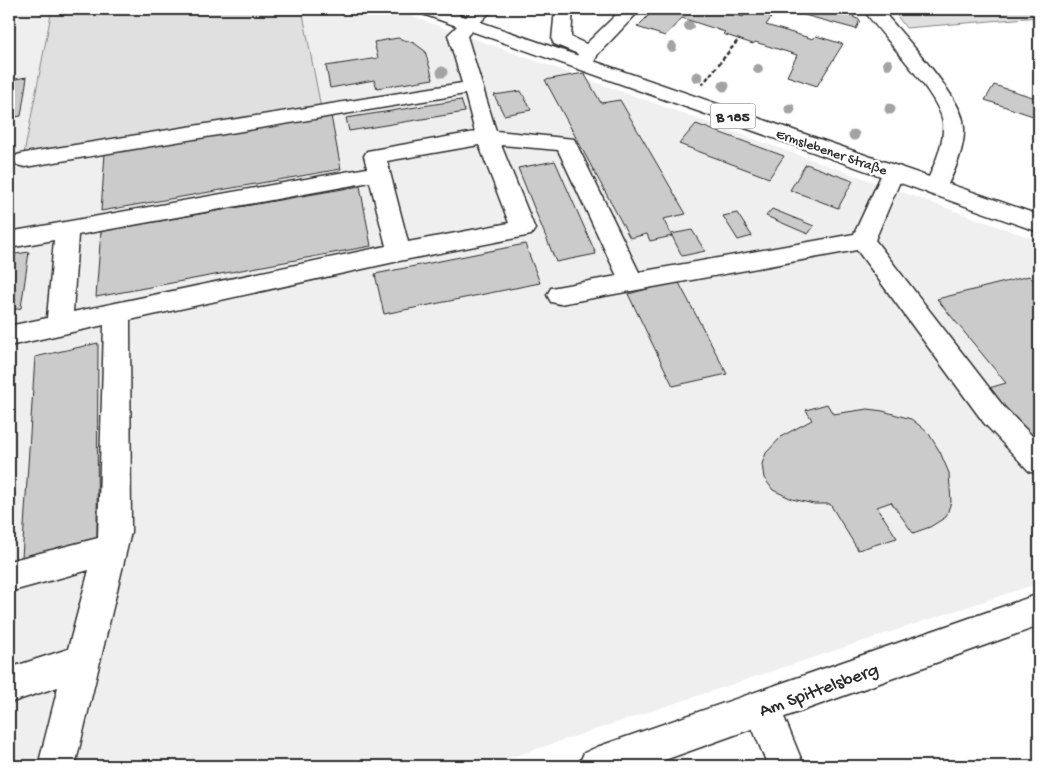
<svg xmlns="http://www.w3.org/2000/svg" width="1048" height="775" viewBox="0 0 1048 775" font-family="'Gochi Hand',sans-serif">
<rect width="100%" height="100%" fill="#fff"/>
<filter id="ink" filterUnits="userSpaceOnUse"><feTurbulence type="fractalNoise" baseFrequency=".02" numOctaves="2"/><feDisplacementMap in="SourceGraphic" scale="10" xChannelSelector="R" yChannelSelector="G"/><feConvolveMatrix kernelMatrix="1 2 1 2 8 2 1 2 1" color-interpolation-filters="sRGB"/></filter>
<g filter="url(#ink)">
<path fill="#efefef" d="M9,9H52L24,153L321,107L302,9H391L1039,241V583L485,766H9Z"/>
<path fill="#e0e0e0" stroke="#868686" d="M52,9H302L321,108L24,154Z
M892,9H1039V17L906,28Z"/>
<path fill="#cbcbcb" stroke="#2b2b2b" d="M580,9H604L598,15Z
M655,9H717L743,17L751,9H777L766,25L813,39L816,36L843,44L817,86L787,76L797,55L755,42L753,44L723,34L725,32L682,18L665,36L637,27Z
M782,9H847L858,12L853,17L860,20L856,29Z
M398,38L414,43L425,51L433,79L377,88L374,80L330,88L326,66L378,58L374,42Z
M584,73L601,103L620,100L686,214L663,219L672,236L650,241L647,234L630,238L545,80Z
M27,77L21,116L9,118V80Z
M994,85L1039,99V118L985,100Z
M521,91L531,110L504,115L494,95Z
M461,100L465,112L349,131L346,118Z
M331,116L341,169L101,211L105,153Z
M696,124L784,156L769,178L679,144Z
M555,161L596,254L556,262L518,168Z
M806,164L853,181L838,208L790,190Z
M360,186L371,246L96,297L101,231Z
M772,209L814,226L808,234L766,216Z
M737,213L752,236L738,240L723,216Z
M692,230L705,251L682,256L671,234Z
M525,244L540,283L384,314L375,274Z
M29,252L21,308L9,311V255Z
M1029,276L1039,286V332L1036,333L1039,336V432L1028,436L989,388L1006,383L937,299Z
M678,281L727,374L673,386L628,294Z
M98,343L97,538L22,558L35,357Z
M827,404L833,414L868,409L883,411L911,419L919,425L929,434L940,452L949,473L951,502L946,517L930,527L913,533L891,502L877,507L897,538L858,550L830,504H814L792,499L773,490L764,478L762,464L766,453L782,436L812,420L806,410Z"/>
<g fill="none" stroke-linecap="round" stroke-linejoin="round">
<g stroke="#2b2b2b" stroke-width="3">
<path id="minor" d="M474,9H493L467,36L496,131L574,139L639,272L854,234L885,167L893,165L901,167L904,172L875,240L1004,407L1039,443V475L1029,471L984,423L857,250L560,304L551,302L547,295L551,288L617,276L558,150L501,145L535,229L531,235L399,261L130,320L131,532L75,766H38L58,687L9,703V668L68,649L89,570L9,592V561L98,538L104,325L9,346V326L47,318L54,240L9,248V232L367,168L364,156L367,151L475,132L465,94L25,167L17,165L14,160L17,155L25,153L462,83L448,35ZM479,145L509,223L408,242L387,161ZM370,182L386,246L73,312L78,235Z
M555,9H573L571,37L586,44L622,9H641L598,54L591,68L584,70L577,68L574,64L578,54L554,44L552,40Z
M863,9H881C901,33 957,92 963,120C968,142 954,175 943,193L935,196L927,193L924,188C933,168 945,144 943,122C939,94 881,35 863,9Z
M762,690L775,695L804,766H768L744,708L749,695Z"/>
</g>
<g stroke="#2b2b2b" stroke-width="3">
<path id="major" d="M417,9H443L1039,215V232L420,13Z
M1039,594V626L648,766H578L584,753L597,747Z"/>
</g>
<path stroke="#2b2b2b" stroke-width="2.5" stroke-dasharray="4 2.5" stroke-linecap="butt" d="M702,85L739,39"/>
<use href="#minor" fill="#fff" fill-rule="evenodd"/>
<use href="#major" fill="#fff" fill-rule="evenodd"/>
</g>
<g fill="#a3a3a3">
<circle cx="689" cy="26" r="5"/>
<circle cx="672" cy="47" r="5"/>
<circle cx="888" cy="64" r="5"/>
<circle cx="758" cy="69" r="5"/>
<circle cx="442" cy="72" r="5.5"/>
<circle cx="697" cy="77" r="5.5"/>
<circle cx="724" cy="86" r="5.5"/>
<circle cx="790" cy="109" r="5.5"/>
<circle cx="890" cy="109" r="5.5"/>
<circle cx="854" cy="135" r="5.5"/>
</g>
</g>
<g text-anchor="middle" stroke-width="4.5" stroke-linejoin="round" paint-order="stroke">
<g font-size="14" fill="#2b2b2b" stroke="#fff">
<text transform="translate(832 151) rotate(19)" y="5">Ermslebener Straße</text>
</g>
<rect fill="#fff" stroke="#6b6b6b" stroke-width="1" x="710.5" y="103.5" width="45" height="25" rx="4"/>
<g font-size="15" font-weight="bold" fill="#2b2b2b">
<text x="733" y="121">B 185</text>
</g>
<g font-size="19" fill="#2b2b2b" stroke="#fff">
<text transform="translate(818 688) rotate(-20)" y="7">Am Spittelsberg</text>
</g>
</g>
<rect width="1048" height="775" fill="none" stroke="#fff" stroke-width="30"/>
<rect x="15" y="15" width="1018" height="745" fill="none" stroke="#2b2b2b" stroke-width="2" filter="url(#ink)"/>
</svg>
